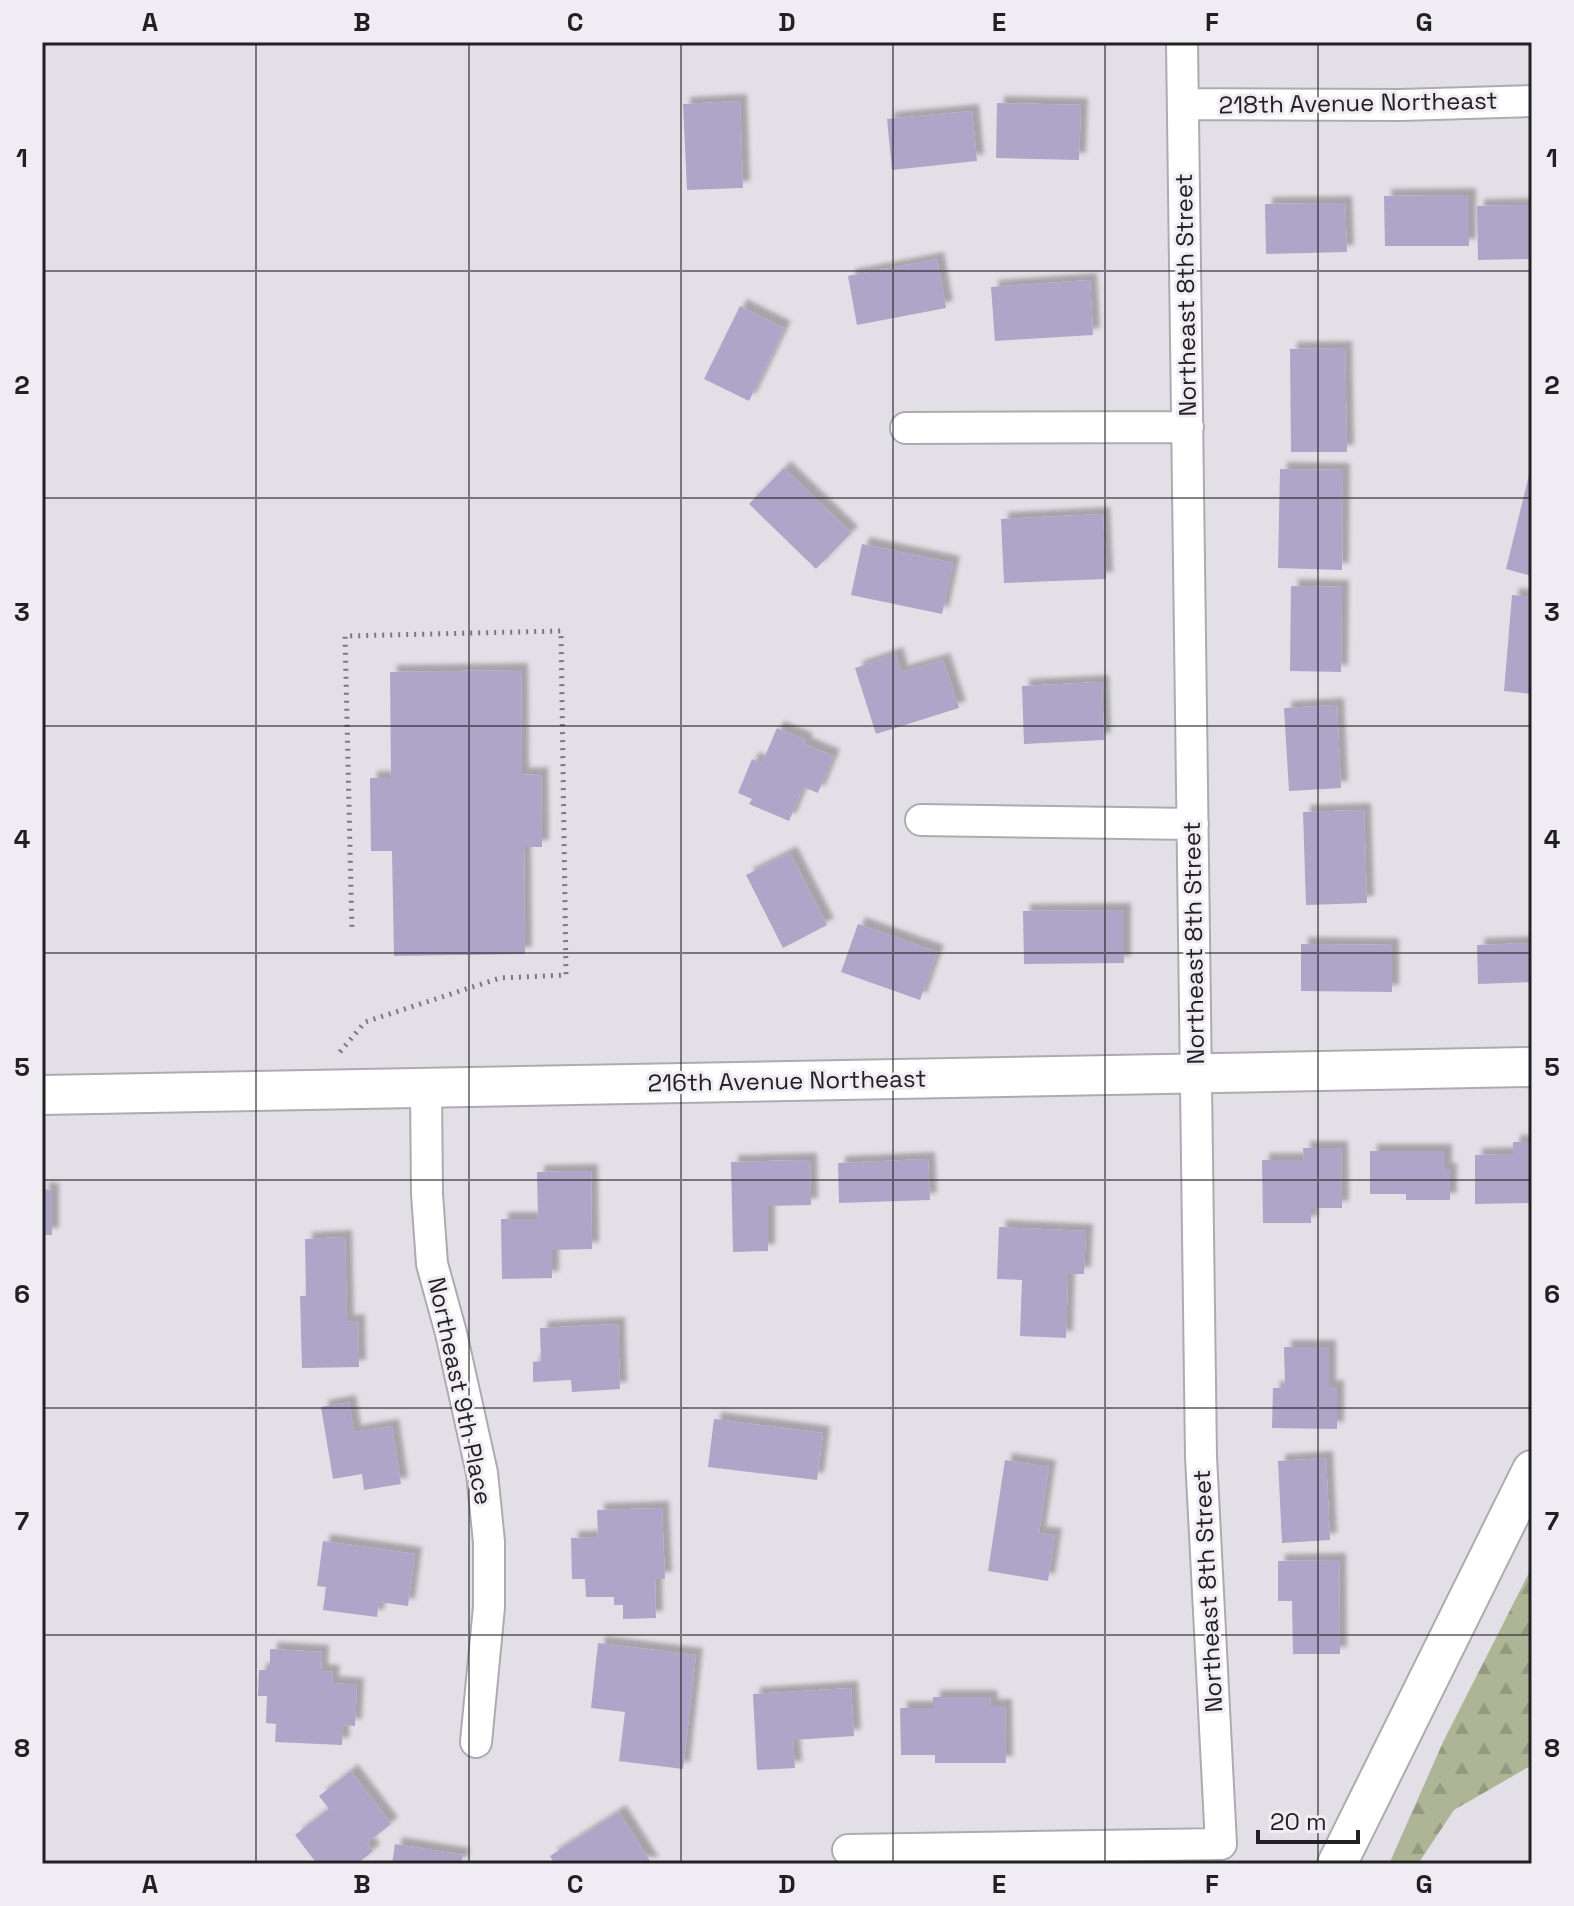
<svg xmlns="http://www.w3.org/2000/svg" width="1574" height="1906" viewBox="0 0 1574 1906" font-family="'Space Grotesk',sans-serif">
<defs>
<pattern id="forest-firs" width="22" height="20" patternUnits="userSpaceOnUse" patternTransform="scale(2)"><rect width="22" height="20" fill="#aeb596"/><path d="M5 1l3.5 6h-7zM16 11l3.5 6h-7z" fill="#959b81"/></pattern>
<filter id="shadow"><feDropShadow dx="7" dy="-7" stdDeviation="2" flood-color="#0004"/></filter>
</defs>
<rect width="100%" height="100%" fill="#e2e0e6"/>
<path fill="url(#forest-firs)" d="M1532,1567V1765L1454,1810L1418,1864H1389L1444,1740Z"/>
<path fill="#afa5c8" filter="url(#shadow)" d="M740,101L743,188L687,190L683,104Z
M997,103L1081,105L1079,160L996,158Z
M972,111L977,161L892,170L887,119Z
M1469,195V246H1385L1384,196Z
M1345,203L1347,252L1266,254L1265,204Z
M1532,205V259L1478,260L1477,206Z
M937,259L946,308L857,325L848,276Z
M1090,280L1093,335L995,341L991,287Z
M740,306L784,328L749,401L704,379Z
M1345,348L1347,452H1291L1290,349Z
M784,468L851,533L816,569L749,504Z
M1280,469L1343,470L1342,570L1278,568Z
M1529,475L1532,476V576L1506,569Z
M1103,514L1106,579L1004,583L1001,519Z
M862,544L953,563L942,614L851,595Z
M1291,586L1342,587L1341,672L1290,671Z
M1512,595L1532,597V694L1504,691Z
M896,654L901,672L943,660L959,708L876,734L855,668Z
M521,670L522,775L541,774L542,847H524L525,954L394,956L392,851H371L370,778H391L390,672Z
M1102,682L1104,740L1024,744L1022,686Z
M1337,705L1341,788L1289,791L1284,708Z
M777,728L806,740L804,744L833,756L818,793L803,787L789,821L749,804L752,799L738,793L752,759L762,763Z
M1364,810L1367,903L1306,905L1303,812Z
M790,853L827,925L783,948L746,875Z
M1124,910V963L1024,964L1023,911Z
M858,924L937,952L920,1000L841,972Z
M1532,943V982L1478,984L1477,945Z
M1301,944L1392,945V992L1301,991Z
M1513,1142H1532V1203L1475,1204V1155L1513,1154Z
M1303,1148H1341L1342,1208H1311V1223H1263L1262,1160H1304Z
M1370,1151H1445V1170H1450V1200H1406V1194H1370Z
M928,1159L930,1200L839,1203L838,1163Z
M810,1160L811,1205L768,1206V1251L733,1252L731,1162Z
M591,1171L592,1249L552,1250V1278L502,1279L501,1219H538L537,1172Z
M42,1189L52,1190V1235H42Z
M999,1227L1086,1231L1084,1274H1068L1066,1338L1020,1336L1022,1280L997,1279Z
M345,1237L347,1322L358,1321L359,1367L302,1368L300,1296H306L305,1239Z
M618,1324L620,1389L572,1392L571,1380L533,1382V1362L541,1361L540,1328Z
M1284,1347H1329V1387H1337V1429L1272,1428L1273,1388H1285Z
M349,1402L354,1432L392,1426L401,1484L364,1490L362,1474L333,1479L321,1407Z
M714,1419L823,1433L817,1480L708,1467Z
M1326,1458L1330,1540L1282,1543L1278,1461Z
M1005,1460L1049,1467L1039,1533L1055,1535L1048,1581L988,1571Z
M662,1508L665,1579H655L656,1618L623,1619V1605H614V1597H586L585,1579H572L571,1538L598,1537L597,1510Z
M323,1541L415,1554L408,1606L379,1602L377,1617L323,1610L326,1587L317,1586Z
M1339,1560L1340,1654H1293L1292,1601H1278V1561Z
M598,1643L696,1655L683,1769L619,1761L625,1712L591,1708Z
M270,1649L322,1652L321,1671L333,1672L332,1683L357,1685L355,1726L343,1725L342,1745L275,1742L276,1724L266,1723L267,1696H258L259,1670H270Z
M851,1688L854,1736L793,1740L795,1768L757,1770L753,1694Z
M933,1697H990L991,1706H1005L1006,1763H935V1755H901L900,1708H933Z
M351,1771L391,1824L367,1843L373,1851L357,1864H317L295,1835L329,1809L319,1796Z
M619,1812L652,1864H555L550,1856Z
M395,1844L463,1855L461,1864H392Z"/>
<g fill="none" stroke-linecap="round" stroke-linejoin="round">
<g stroke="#acabb1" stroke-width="34">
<path id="minor" d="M1184,104L1401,105L1532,101
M906,428L1188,427
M921,820L1193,824
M426,1088L427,1194L432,1264L451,1333L482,1473L489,1542V1607L476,1742
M848,1850L1221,1844L1201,1457L1182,42"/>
</g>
<g stroke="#acabb1" stroke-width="42">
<path id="tertiary" d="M42,1095L1532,1067
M1337,1864L1532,1470"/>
</g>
<path stroke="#7a797d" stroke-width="5" stroke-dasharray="2 6" stroke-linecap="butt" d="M340,1052L365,1022L500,978L566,975L561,631L345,636L352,932"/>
<use href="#minor" stroke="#fff" stroke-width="30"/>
<use href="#tertiary" stroke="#fff" stroke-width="38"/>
</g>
<path fill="none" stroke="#212022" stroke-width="2" stroke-opacity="0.55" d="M256,42V1864M469,42V1864M681,42V1864M893,42V1864M1105,42V1864M1318,42V1864M42,271H1532M42,498H1532M42,726H1532M42,953H1532M42,1180H1532M42,1408H1532M42,1635H1532"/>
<g text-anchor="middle" stroke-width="6" stroke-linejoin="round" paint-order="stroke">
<g font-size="24" fill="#212022" stroke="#efedf3">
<text transform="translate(1358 103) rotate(-1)" y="8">218th Avenue Northeast</text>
<text transform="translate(1186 295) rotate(-91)" y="8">Northeast 8th Street</text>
<text transform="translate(1194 943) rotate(-91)" y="8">Northeast 8th Street</text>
<text transform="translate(787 1081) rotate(-1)" y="8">216th Avenue Northeast</text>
<text transform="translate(460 1391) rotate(78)" y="8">Northeast 9th Place</text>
<text transform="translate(1208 1591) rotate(-93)" y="8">Northeast 8th Street</text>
</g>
</g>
<rect width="1574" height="1906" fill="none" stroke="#efedf3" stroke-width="88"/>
<path d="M1258 1830v12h100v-12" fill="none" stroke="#212022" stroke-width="4"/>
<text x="1270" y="1830" font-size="24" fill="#212022" stroke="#efedf3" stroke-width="6" paint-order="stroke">20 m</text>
<rect x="44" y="44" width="1486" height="1818" fill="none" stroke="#212022" stroke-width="3"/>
<g font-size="26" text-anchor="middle" font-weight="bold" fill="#212022">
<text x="150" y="31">A</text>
<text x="362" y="31">B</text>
<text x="575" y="31">C</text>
<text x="787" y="31">D</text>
<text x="999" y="31">E</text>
<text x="1212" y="31">F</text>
<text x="1424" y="31">G</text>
<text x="22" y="167">1</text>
<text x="1552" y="167">1</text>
<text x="22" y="394">2</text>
<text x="1552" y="394">2</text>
<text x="22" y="621">3</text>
<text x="1552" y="621">3</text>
<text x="22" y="848">4</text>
<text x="1552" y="848">4</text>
<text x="22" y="1076">5</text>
<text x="1552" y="1076">5</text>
<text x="22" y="1303">6</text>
<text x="1552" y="1303">6</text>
<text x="22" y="1530">7</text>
<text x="1552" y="1530">7</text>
<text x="22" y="1757">8</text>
<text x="1552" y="1757">8</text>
<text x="150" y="1893">A</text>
<text x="362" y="1893">B</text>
<text x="575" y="1893">C</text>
<text x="787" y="1893">D</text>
<text x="999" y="1893">E</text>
<text x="1212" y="1893">F</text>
<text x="1424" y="1893">G</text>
</g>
</svg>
